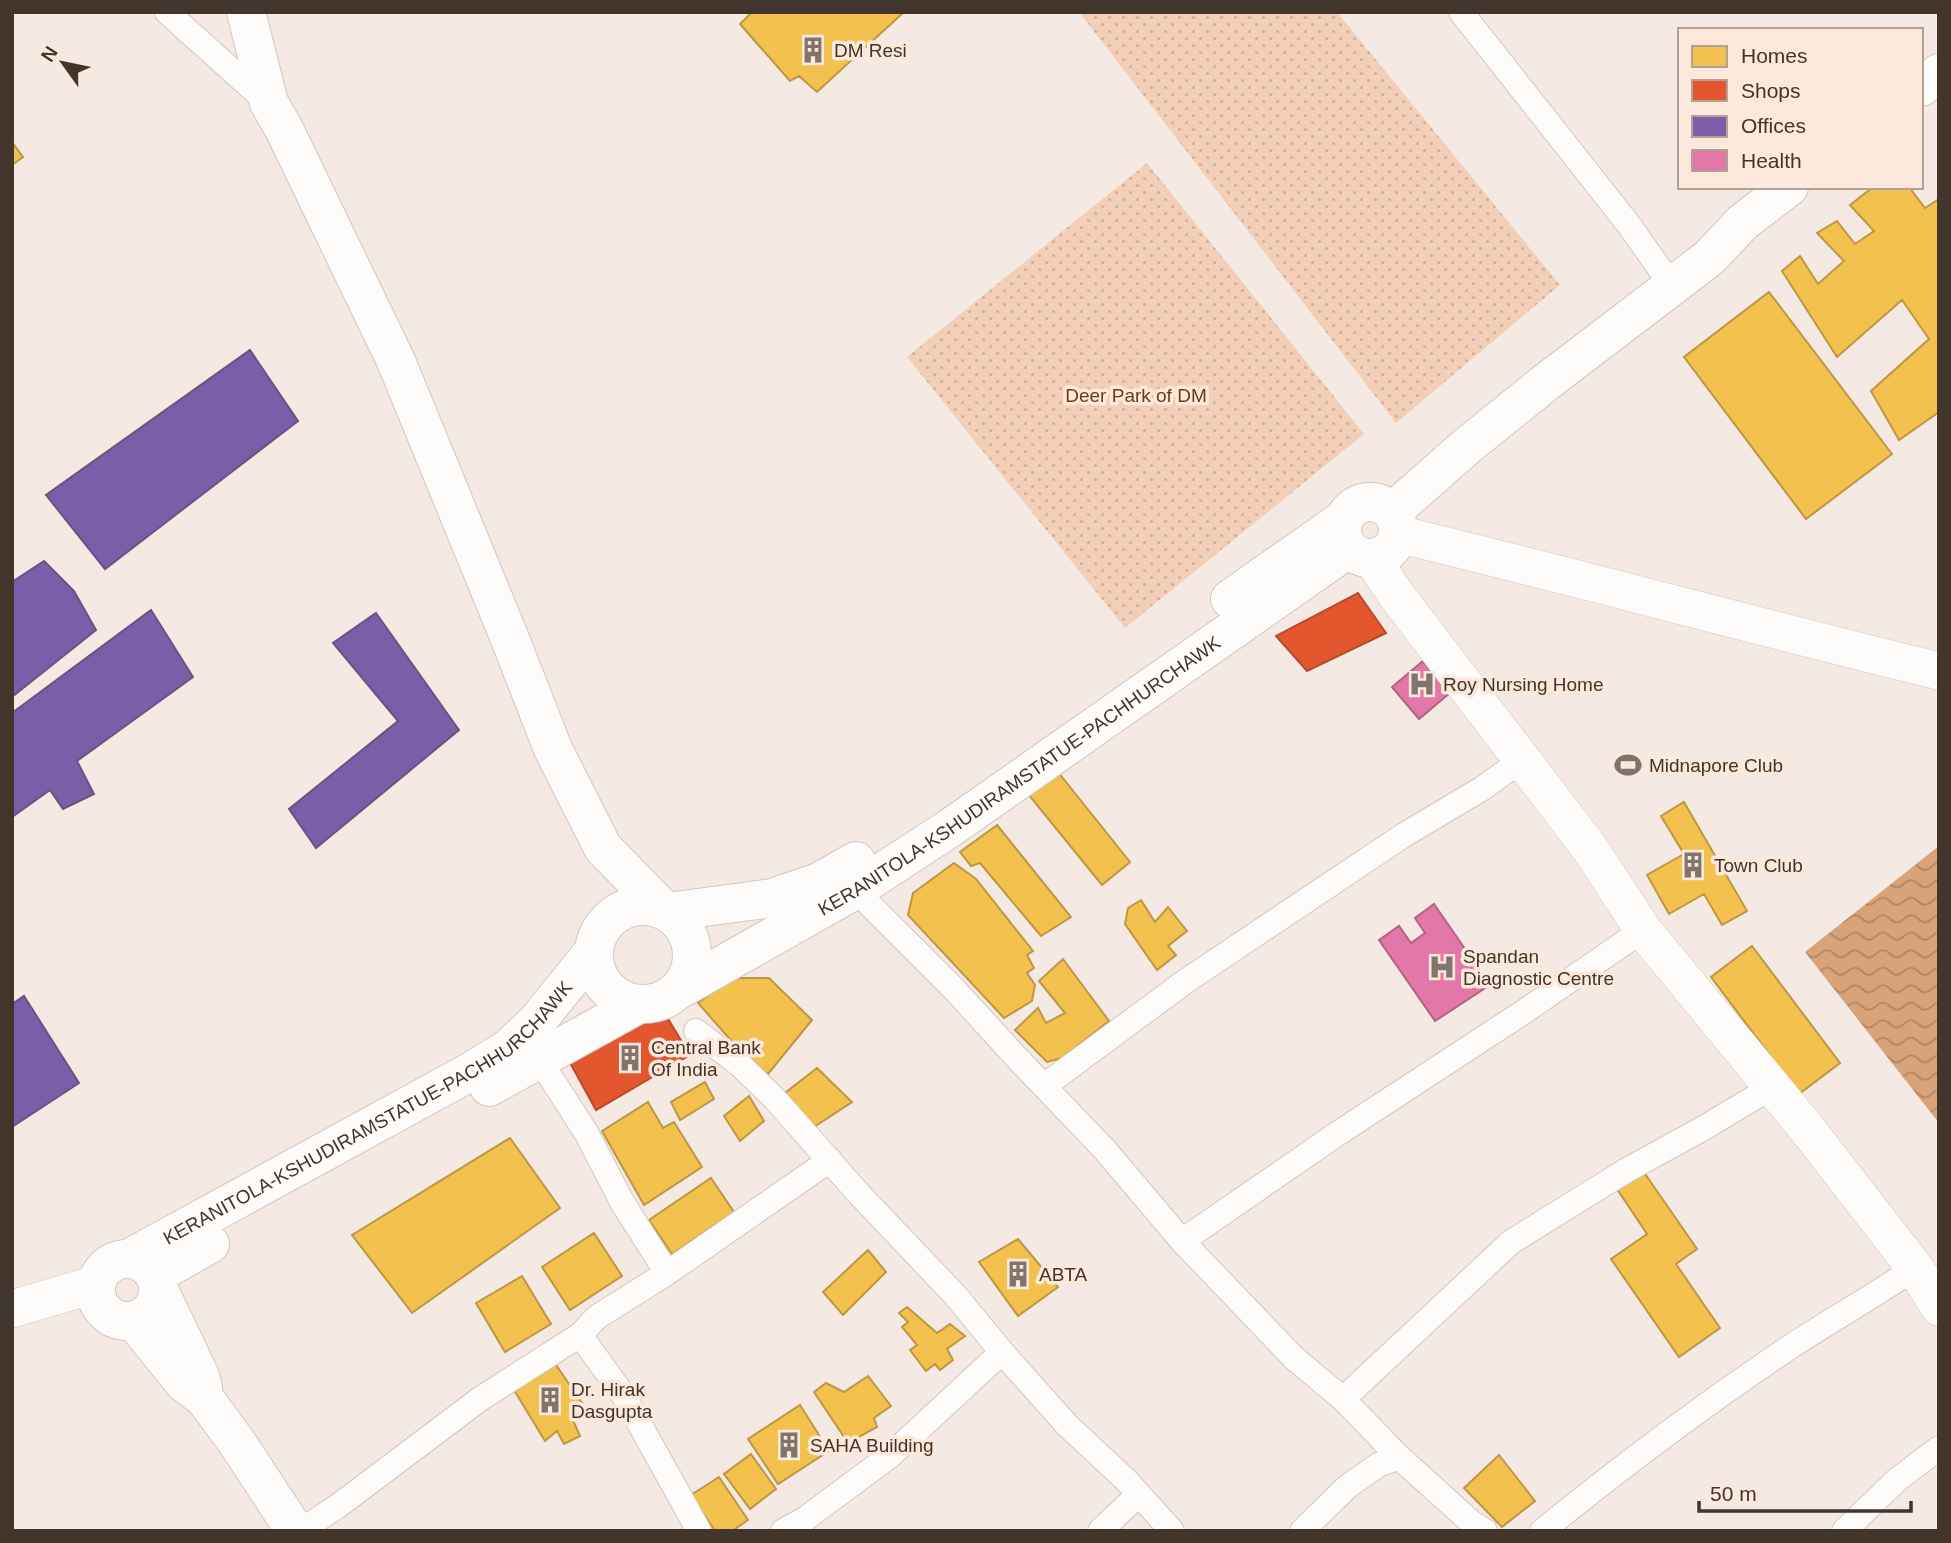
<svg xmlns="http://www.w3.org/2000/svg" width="1951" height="1543" viewBox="0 0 1951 1543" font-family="Helvetica,sans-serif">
<defs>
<pattern id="grass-dots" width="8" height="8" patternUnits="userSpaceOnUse" patternTransform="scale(1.75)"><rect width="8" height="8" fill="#f2cfb6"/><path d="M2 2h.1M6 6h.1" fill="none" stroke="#d1b29d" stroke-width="1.8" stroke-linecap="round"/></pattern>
<pattern id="water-waves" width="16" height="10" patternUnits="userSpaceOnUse" patternTransform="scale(1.75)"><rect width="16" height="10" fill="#d8a379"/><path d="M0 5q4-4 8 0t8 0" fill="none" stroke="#b18663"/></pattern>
</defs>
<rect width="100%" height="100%" fill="#f5eae3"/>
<path fill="url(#grass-dots)" d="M1079,12H1337L1560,285L1396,423Z
M1147,163L1364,434L1125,628L907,357Z"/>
<path fill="url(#water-waves)" d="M1939,846V1123L1805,952Z"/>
<path fill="#f2c14e" stroke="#bd9744" stroke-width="2" d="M752,12H904L817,92L799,76L790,81L740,24Z
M12,142L23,157L12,165Z
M1873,187H1909L1925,208L1939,199V412L1899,440L1871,391L1929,339L1902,300L1837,357L1782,271L1800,256L1818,284L1844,261L1817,233L1837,221L1855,244L1874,231L1850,205Z
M1769,292L1892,454L1806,519L1684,357Z
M1058,772L1130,862L1102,885L1028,794Z
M1684,802L1747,911L1722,925L1704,894L1669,914L1647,875L1684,854L1661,816Z
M997,825L1071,917L1041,936L980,863L971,866L960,852Z
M954,863L976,879L1033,951L1027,955L1034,968L1027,973L1035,985L1032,1001L1004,1018L908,915L913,893Z
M1141,900L1155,922L1168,907L1187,931L1168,946L1176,955L1157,970L1125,924L1128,908Z
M1752,946L1840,1063L1799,1094L1711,977Z
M1063,959L1109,1021L1062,1058L1047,1062L1015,1030L1038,1008L1046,1023L1065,1013L1039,981Z
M730,978H769L812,1020L768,1074L756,1069L698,1003Z
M817,1068L852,1102L814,1127L785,1093Z
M705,1082L714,1099L680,1120L671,1102Z
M749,1096L764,1121L740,1141L724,1116Z
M648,1102L663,1128L674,1122L702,1167L644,1205L602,1131Z
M510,1138L560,1208L412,1313L352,1235Z
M1641,1168L1697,1249L1676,1264L1720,1328L1679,1357L1611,1259L1647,1234L1615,1186Z
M711,1178L734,1212L672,1254L649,1220Z
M594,1233L622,1276L570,1310L542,1267Z
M1018,1239L1058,1287L1018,1316L979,1262Z
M868,1250L886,1272L843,1315L823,1292Z
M522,1276L551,1324L505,1352L476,1303Z
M907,1307L937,1333L950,1324L965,1336L947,1349L953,1360L940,1370L935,1364L926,1371L910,1350L917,1345L902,1327L908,1322L899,1313Z
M554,1362L586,1409L572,1418L580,1436L564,1444L557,1431L545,1441L514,1390Z
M868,1376L891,1406L874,1418L877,1427L848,1443L814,1392L826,1383L844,1392Z
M800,1405L829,1451L778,1484L748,1439Z
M751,1454L776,1489L750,1509L724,1474Z
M1499,1455L1535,1501L1502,1527L1464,1488Z
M719,1477L748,1520L732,1531H715L691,1495Z"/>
<path fill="#e4572e" stroke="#b34d2d" stroke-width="2" d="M1358,593L1386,633L1307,671L1276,636Z
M662,1009L690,1055L596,1110L569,1061Z"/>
<path fill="#7b5ea7" stroke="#6a5282" stroke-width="2" d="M250,350L298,421L105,569L46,495Z
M44,561L74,591L96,630L12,697V582Z
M151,610L193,677L77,761L94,794L63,809L50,790L12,817V713Z
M376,613L459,730L316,848L289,809L398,721L333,643Z
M24,996L79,1083L12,1127V1004Z"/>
<path fill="#e377a8" stroke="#b36383" stroke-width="2" d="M1423,661L1450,693L1419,719L1392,687Z
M1434,904L1490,985L1435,1021L1379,940L1399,926L1411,943L1425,933L1415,918Z"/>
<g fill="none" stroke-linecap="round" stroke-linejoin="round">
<g stroke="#d1c6be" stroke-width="26">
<path id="street" d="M167,12L268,103
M1461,12L1629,225L1672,286
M855,890L954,989L1016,1057L1105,1150L1182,1241L1294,1358L1343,1399
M696,1031L740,1065L774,1098L859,1194L955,1295L1002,1352L1067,1425L1126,1480L1172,1531
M539,1059L587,1134L622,1202L667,1273
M1044,1086L1186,981L1404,835L1483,788L1523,759
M1182,1241L1337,1134L1522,1013L1643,930
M580,1335L624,1396L699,1531
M1399,1457L1472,1523L1485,1531
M300,1531L338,1506L480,1399L580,1335L597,1317L667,1273L830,1160
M783,1531L805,1519L891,1455L1002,1352
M1100,1531L1138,1495
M1302,1531L1347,1487L1378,1465L1399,1457L1343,1399L1511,1242L1627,1170L1702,1129L1772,1087
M1542,1531C1621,1467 1702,1406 1787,1349C1829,1321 1873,1297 1915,1268
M1844,1531L1898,1479L1939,1448"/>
</g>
<g stroke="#d1c6be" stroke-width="38">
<path id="secondary" d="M1398,534C1579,578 1758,627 1939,671
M1372,559L1397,596L1591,850L1643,930L1808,1130L1915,1268L1939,1307
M12,1309L96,1284"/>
</g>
<g stroke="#d1c6be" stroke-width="40">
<g id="primary">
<path d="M246,12L269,103L284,129L396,361L510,639L553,749L603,848L663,909"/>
<path d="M1921,87L1939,73"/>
<circle cx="1370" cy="530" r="28"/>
<path d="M1392,512L1467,446L1545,383L1709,258L1743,222L1789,187"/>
<path d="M1230,599L1344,519"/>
<circle cx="643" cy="955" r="49"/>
<path d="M668,912L772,898L819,882L856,861"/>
<path id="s1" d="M680,989L855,890L950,828L1348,549"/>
<path d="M489,1087L637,1005"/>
<path id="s2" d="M130,1258L470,1072L509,1048L538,1020L593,952"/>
<circle cx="127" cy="1290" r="31"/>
<path d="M155,1275L210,1244"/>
<path d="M159,1290L200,1376L203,1387"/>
<path d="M134,1321L184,1383L205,1399L238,1444L295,1531"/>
</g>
</g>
<use href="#street" stroke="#fefcfb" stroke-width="24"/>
<use href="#secondary" stroke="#fefcfb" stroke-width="37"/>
<use href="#primary" stroke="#fefcfb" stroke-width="38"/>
</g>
<defs>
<g id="building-bare" transform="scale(2.1)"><path d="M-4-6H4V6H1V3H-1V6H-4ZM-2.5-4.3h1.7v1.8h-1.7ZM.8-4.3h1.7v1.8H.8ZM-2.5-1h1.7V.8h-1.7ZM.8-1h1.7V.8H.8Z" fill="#81746c" stroke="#fde9db" stroke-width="2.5" paint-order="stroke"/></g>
<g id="hospital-bare" transform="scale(2.1)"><path d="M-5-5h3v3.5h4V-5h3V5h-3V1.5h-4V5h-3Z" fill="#81746c" stroke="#fde9db" stroke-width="2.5" paint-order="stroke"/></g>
<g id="stadium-bare" transform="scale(2.1)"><path d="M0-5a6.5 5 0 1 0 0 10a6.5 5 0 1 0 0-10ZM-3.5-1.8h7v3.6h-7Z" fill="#81746c" stroke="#fde9db" stroke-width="2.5" paint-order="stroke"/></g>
</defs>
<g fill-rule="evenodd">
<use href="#building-bare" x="813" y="50"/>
<use href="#hospital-bare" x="1422" y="684"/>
<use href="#stadium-bare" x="1628" y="765"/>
<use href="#building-bare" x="1693" y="865"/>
<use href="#hospital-bare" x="1442" y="967"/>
<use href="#building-bare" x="630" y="1058"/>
<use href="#building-bare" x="1018" y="1274"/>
<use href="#building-bare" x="550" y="1400"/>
<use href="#building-bare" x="789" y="1445"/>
</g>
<g text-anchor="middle" stroke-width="7" stroke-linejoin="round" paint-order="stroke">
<g font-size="19" fill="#42352c" stroke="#fde9db" text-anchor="start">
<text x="834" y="57">DM Resi</text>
<text x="1443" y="691">Roy Nursing Home</text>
<text x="1649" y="772">Midnapore Club</text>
<text x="1714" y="872">Town Club</text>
<text x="1463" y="963">Spandan<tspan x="1463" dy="22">Diagnostic Centre</tspan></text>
<text x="651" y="1054">Central Bank<tspan x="651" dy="22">Of India</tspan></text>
<text x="1039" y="1281">ABTA</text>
<text x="571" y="1396">Dr. Hirak<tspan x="571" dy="22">Dasgupta</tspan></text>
<text x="810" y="1452">SAHA Building</text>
</g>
<g font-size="19" fill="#6d3c12" stroke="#fde9db">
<text x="1136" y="402">Deer Park of DM</text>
</g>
<g font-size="19" fill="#42352c" stroke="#fde9db">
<text dy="7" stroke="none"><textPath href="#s1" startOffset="401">KERANITOLA-KSHUDIRAMSTATUE-PACHHURCHAWK</textPath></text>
<text dy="7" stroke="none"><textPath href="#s2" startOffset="280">KERANITOLA-KSHUDIRAMSTATUE-PACHHURCHAWK</textPath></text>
</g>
</g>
<rect width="1951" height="1543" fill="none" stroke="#42352c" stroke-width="28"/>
<rect x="1678" y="28" width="245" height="161" fill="#fde9db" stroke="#b2a195" stroke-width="2"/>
<rect x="1692" y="46" width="35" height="21" fill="#f2c14e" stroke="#b2a195" stroke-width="2"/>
<text x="1741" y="63" font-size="21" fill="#42352c">Homes</text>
<rect x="1692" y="80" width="35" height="21" fill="#e4572e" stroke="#b2a195" stroke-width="2"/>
<text x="1741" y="98" font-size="21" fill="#42352c">Shops</text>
<rect x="1692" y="116" width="35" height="21" fill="#7b5ea7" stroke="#b2a195" stroke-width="2"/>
<text x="1741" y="133" font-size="21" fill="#42352c">Offices</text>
<rect x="1692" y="150" width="35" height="21" fill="#e377a8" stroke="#b2a195" stroke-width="2"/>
<text x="1741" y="168" font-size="21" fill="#42352c">Health</text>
<g transform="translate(63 63) rotate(303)" stroke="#fde9db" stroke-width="5" paint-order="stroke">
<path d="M0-5L12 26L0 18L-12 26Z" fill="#42352c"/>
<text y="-10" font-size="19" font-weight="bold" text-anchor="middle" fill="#42352c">N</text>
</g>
<path d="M1699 1501v10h212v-10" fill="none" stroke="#42352c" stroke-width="3.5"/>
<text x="1710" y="1501" font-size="21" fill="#42352c" stroke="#fde9db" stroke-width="5" paint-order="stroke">50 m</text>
</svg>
